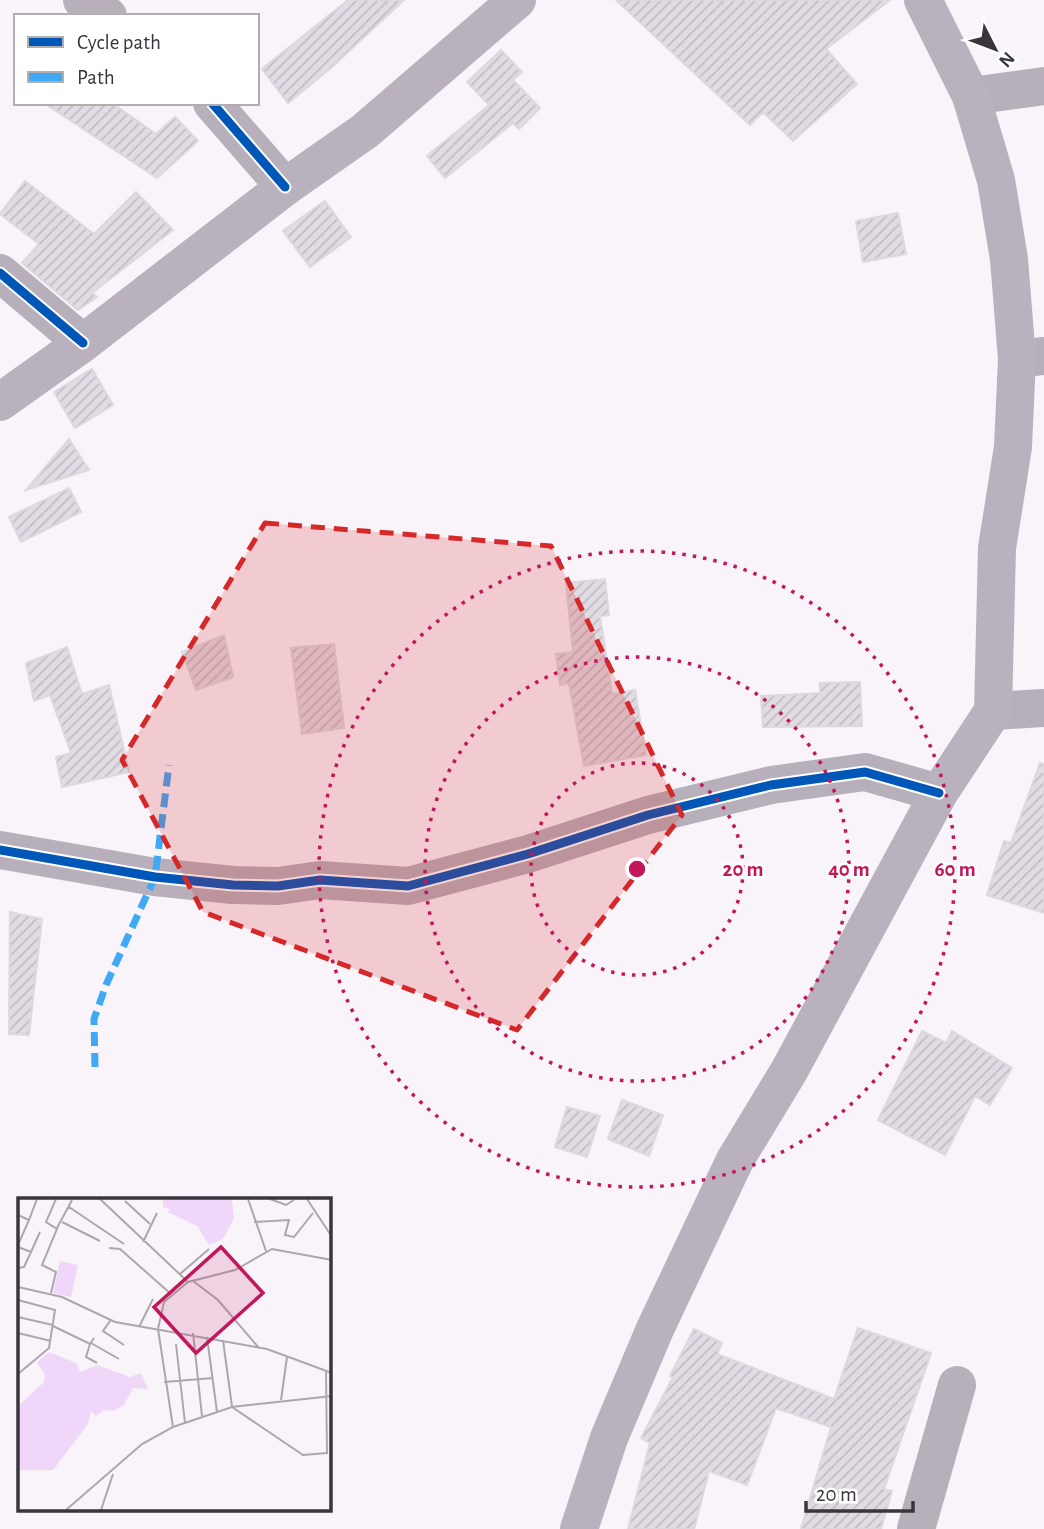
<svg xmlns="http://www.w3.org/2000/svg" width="1044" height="1529" viewBox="0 0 1044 1529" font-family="'Alegreya Sans',sans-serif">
<defs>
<pattern id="building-hatch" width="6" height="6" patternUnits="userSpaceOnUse" patternTransform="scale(1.75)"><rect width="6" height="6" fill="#e1dbe3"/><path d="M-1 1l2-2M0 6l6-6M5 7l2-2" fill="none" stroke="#c2bdc4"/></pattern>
</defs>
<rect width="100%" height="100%" fill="#f8f4fa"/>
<path fill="url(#building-hatch)" stroke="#ddd8df" stroke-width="2" d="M348,0H404L331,68L288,103L262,69Z
M616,0H890L826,49L857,84L793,141L763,112L750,125Z
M501,50L522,72L513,80L540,108L519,129L513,123L445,178L427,156L489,105L467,82Z
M44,103H112L156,134L175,117L198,141L157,178Z
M25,181L94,234L136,192L173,230L92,293L97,297L78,310L22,263L39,244L0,214Z
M325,201L351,237L310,267L283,231Z
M898,213L906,254L863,262L856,221Z
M92,369L113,405L75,428L54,392Z
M69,439L89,470L26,490Z
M69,488L81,512L21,542L9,517Z
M605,579L609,615L600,616L612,694L635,690L646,755L584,766L569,683L560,685L556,654L573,652L566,583Z
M224,635L233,677L196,690L182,652Z
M334,644L344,728L302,734L291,648Z
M67,647L82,694L109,685L129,772L62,787L56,757L71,753L50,695L34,701L26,663Z
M860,682L862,726L763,727L761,696L820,693V683Z
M1040,763L1044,764V913L987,895L1004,841L1011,843Z
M10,912L42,919L29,1035L9,1034Z
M922,1031L946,1043L952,1031L1012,1068L990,1105L975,1096L945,1155L878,1120Z
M622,1100L663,1115L649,1156L608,1139Z
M567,1107L600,1116L587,1157L555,1147Z
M858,1328L931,1353L884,1489L892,1491L881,1529H801L831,1427L776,1408L747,1485L709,1471L694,1529H628L650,1443L641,1438L673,1377L670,1376L694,1329L722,1343L717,1354L834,1399Z"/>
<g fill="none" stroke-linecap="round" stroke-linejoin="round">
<path stroke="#b7afb9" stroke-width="38" d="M82,0L108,16
M971,96L1044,86
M212,103L285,187
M0,273L83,343
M1017,359L1044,356
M993,711L1044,708
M0,850L155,877L233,885L278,886L320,880L408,886L528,854L648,815L771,785L865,772L939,793
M916,1529L957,1385"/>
<path stroke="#b9b1bd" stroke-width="38" d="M0,402L83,343L285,187L365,131L517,0
M579,1529L609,1438L655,1329L735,1160L789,1071L939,793L993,711L997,548L1013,447L1017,359L1009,259L996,180L971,96L923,0"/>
<path stroke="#3fa9f5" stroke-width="7" stroke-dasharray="14 7" stroke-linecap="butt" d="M95,1067L94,1019L106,985L155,877L169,765"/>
<g stroke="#fff" stroke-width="13">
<path id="cycleway" d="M212,103L285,187
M0,273L83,343
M0,850L155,877L233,885L278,886L320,880L408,886L528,854L648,815L771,785L865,772L939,793"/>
</g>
<use href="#cycleway" stroke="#0057b8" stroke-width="9"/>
</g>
<path fill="#d62828" fill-opacity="0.2" stroke="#d62828" stroke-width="5" stroke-dasharray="14 9" stroke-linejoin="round" d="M265,523L551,546L682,815L517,1030L203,912L122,760Z"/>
<g fill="none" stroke="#c2185b" stroke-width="3.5" stroke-dasharray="3.5 7">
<circle cx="637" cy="869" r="106"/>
<circle cx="637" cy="869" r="212"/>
<circle cx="637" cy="869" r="318"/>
</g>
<g transform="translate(18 1198)">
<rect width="313" height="313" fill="#f8f4fa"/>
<path d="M31,154L58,165L62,174L79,167L112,179L123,175L130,191L115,190L106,207L96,213L86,212L78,218L73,213L70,226L35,272H0V208L26,184L27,177L19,164Z" fill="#f0d7fa"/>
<path d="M145,1H214L216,20L205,41L191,47L179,28L150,14L152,11L145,9Z" fill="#f0d7fa"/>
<path d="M42,63L60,67L53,99L35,95Z" fill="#f0d7fa"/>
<path fill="none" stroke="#aca7ae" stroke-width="2" d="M82,1L170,84M230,1L248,53M252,1L268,7L276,2M289,1L314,39M107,3L132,26M51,9L106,46M0,17L11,22L0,47M11,22L19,1M44,24L82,43M236,24L271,22L267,37L276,39L295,15M39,30L54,2M125,44L139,15M0,49L13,54L22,34M91,50L102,51L153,96M0,70L6,69L13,54M162,76L191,51M175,83L200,102L241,150M0,89L44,99L97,124L249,151L314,175M33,95L38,74L24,67L39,31L28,24L38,1M0,102L37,112L31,150L0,176M0,119L35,127M92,123L85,133L106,147M35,128L72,146L76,140M121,129L135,101M140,131L146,104L170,84L217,72L254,51L314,62M0,135L33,143M175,135L184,218M189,139L199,214M205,142L214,209L285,257L309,255L308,174M73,145L101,161M72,146L68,159L79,165M158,146L167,225M146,184L195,180M263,202L269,159M155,229L214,209L314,198M48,312L124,246L155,229L140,131M83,312L95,276"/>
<path fill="#c2185b" fill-opacity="0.15" stroke="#c2185b" stroke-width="3.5" d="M203,49L245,95L178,155L136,109Z"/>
<rect width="313" height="313" fill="none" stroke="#3a343d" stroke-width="3.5"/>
</g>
<circle cx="637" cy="869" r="10" fill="#c2185b" stroke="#fff" stroke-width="3.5"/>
<g font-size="21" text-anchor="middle" font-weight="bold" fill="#c2185b" stroke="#fff" stroke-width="5" stroke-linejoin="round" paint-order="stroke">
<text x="743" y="876">20 m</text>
<text x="849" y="876">40 m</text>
<text x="955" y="876">60 m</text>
</g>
<rect x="14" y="14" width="245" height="91" fill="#ffffff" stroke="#b0aeb1" stroke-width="2"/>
<rect x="28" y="37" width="35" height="10" fill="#0057b8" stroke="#b0aeb1" stroke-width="2"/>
<text x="77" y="49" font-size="21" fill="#3a343d">Cycle path</text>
<rect x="28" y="72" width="35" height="10" fill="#3fa9f5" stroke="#b0aeb1" stroke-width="2"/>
<text x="77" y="84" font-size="21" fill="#3a343d">Path</text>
<g transform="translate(995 49) rotate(132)" stroke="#ffffff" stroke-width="5" paint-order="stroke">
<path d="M0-5L12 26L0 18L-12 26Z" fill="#3a343d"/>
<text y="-10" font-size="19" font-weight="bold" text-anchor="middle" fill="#3a343d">N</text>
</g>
<path d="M806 1501v10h107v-10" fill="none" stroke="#3a343d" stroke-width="3.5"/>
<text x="816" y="1501" font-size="21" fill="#3a343d" stroke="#ffffff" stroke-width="5" paint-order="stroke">20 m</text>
</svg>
